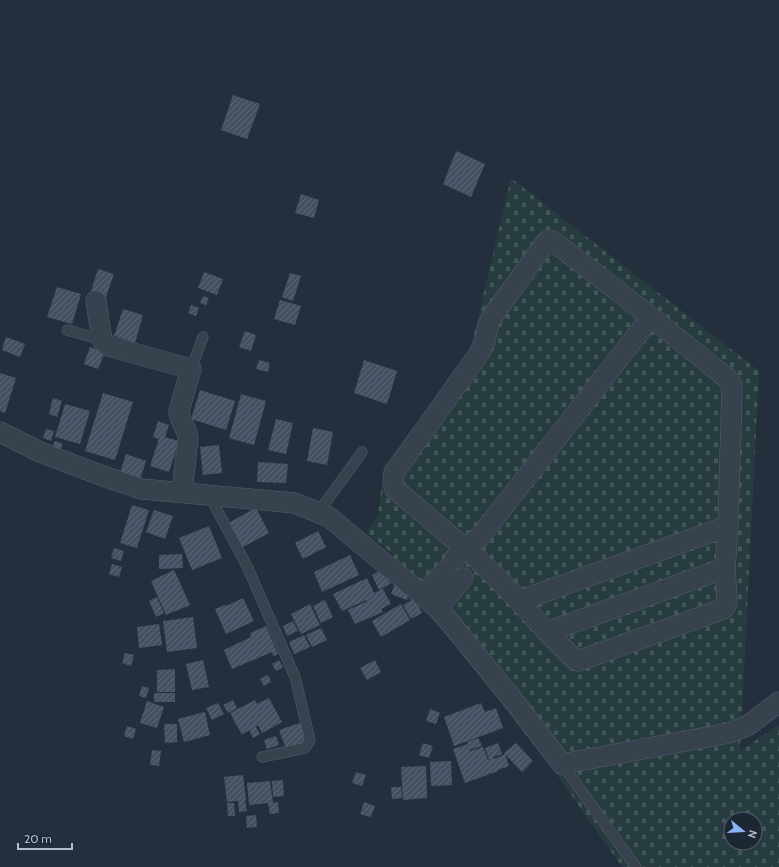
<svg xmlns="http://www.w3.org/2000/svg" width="779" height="867" viewBox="0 0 779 867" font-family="Cabin,sans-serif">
<defs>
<pattern id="cemetery-stones" width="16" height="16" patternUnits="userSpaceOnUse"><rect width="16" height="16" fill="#263c3f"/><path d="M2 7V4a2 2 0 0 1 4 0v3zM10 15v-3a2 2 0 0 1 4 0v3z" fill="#435659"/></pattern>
<pattern id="building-hatch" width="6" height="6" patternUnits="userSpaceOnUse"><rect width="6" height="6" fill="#455162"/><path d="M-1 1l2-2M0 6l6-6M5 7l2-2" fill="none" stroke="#5d6877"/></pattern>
</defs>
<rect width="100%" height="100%" fill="#242f3e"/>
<path fill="url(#cemetery-stones)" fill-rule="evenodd" d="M511,178L759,371L740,751L779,725V867H622L555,772L442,628L378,572L394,555L366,532L378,515L384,466L469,355ZM731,819H755V843H731Z"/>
<path fill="url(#building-hatch)" d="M233,95L260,104L247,139L221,130Z
M456,151L485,164L471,197L443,184Z
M301,194L319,200L314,218L295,213Z
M98,269L114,274L106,297L91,291Z
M204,272L223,279L217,295L198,288Z
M290,273L301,276L293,301L282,297Z
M57,287L81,294L72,324L47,317Z
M203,296L209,298L206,305L200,303Z
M280,300L301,306L295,325L274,319Z
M191,305L199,308L196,316L188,313Z
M123,309L143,315L135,343L114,336Z
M245,331L256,335L251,351L239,347Z
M6,337L25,344L20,357L2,350Z
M90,347L105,352L98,369L84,364Z
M259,360L270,363L268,372L256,369Z
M364,360L397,371L387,404L354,393Z
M0,373L16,378L5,413L0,411Z
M200,390L235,401L226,430L191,419Z
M103,393L133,402L115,460L85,451Z
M241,394L266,401L254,445L229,438Z
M53,398L62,401L57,417L49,414Z
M65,404L90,411L80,444L55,437Z
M276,419L293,423L286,454L268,450Z
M158,421L169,425L165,437L179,441L169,472L150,466L159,439L153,437Z
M313,428L333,432L327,465L307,461Z
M46,429L54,431L51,441L43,438Z
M55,441L63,444L60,450L52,448Z
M219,445L222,473L203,475L200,447Z
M126,454L146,461L139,483L119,476Z
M258,462L288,464L286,483L257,482Z
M132,505L149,510L137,548L120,543Z
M256,508L269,533L241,548L228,523Z
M154,510L173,516L165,539L146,532Z
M209,526L222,558L192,570L179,538Z
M318,531L326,547L303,559L295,543Z
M114,548L124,551L121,561L111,558Z
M182,554L183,568L159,569V555Z
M350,555L359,575L322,592L314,572Z
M112,564L122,567L119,577L109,574Z
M383,569L390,584L379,590L372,575Z
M174,570L190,605L166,615L151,581Z
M367,578L374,593L383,589L391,604L381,609L383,612L355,624L348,610L367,601L366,600L342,611L333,594Z
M395,584L410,590L407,600L391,594Z
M157,597L164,613L156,617L149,601Z
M243,598L254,621L226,634L215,609L225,605L226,606Z
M414,599L422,613L411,619L403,605Z
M325,600L333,617L321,623L313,606Z
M310,604L320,625L301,634L291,614Z
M401,604L410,620L381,637L372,621Z
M193,617L197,648L167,652L163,621Z
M293,621L298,631L287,636L283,626Z
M159,624L162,645L139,648L137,627Z
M266,626L278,654L273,656L272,652L232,669L224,650L251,637L250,633Z
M321,628L327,640L312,647L306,635Z
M304,635L310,647L294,654L289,642Z
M125,653L134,655L131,666L122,663Z
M203,660L209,687L192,690L186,664Z
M279,660L283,667L276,671L272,664Z
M375,660L381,672L367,680L360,668Z
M175,669V692H157V670Z
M268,675L271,682L264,686L260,679Z
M142,686L149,688L146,698L139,696Z
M154,693H175V702H154Z
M269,698L282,722L262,733L258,725L256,727L260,734L253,738L249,730L242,735L230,713L255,700L257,704Z
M233,700L237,708L228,713L223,705Z
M147,701L164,707L157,728L140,723Z
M218,703L224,714L212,720L206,708Z
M481,703L485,712L496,708L503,728L454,746L444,717Z
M430,709L440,713L436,724L426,721Z
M205,712L210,735L184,742L178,719Z
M302,722L309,741L286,749L279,730Z
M164,724H177V742L165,743Z
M127,726L136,729L133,739L124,736Z
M276,736L279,745L267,749L264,740Z
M478,738L482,746L469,750L470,751L483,747L488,760H489L485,748L498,743L502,754L493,757L494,759L505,754L509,766L498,770V771L465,783L453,749L468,744L467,742Z
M423,743L433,746L429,758L419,755Z
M516,743L533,761L522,772L504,753Z
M152,750L161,751L159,766L150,765Z
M451,761L452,785L431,786L430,762Z
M426,766L427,798L403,800L401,767Z
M356,772L366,775L362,786L352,783Z
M243,775L246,800L227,802L224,777Z
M283,780L284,796L273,797L272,781Z
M270,781L273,803L278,802L279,813L270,814L268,803L249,805L247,783Z
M391,787H401L402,798L392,799Z
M245,800L247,811L239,812L238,801Z
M364,802L375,806L371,817L360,814Z
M227,803H234L235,816H228Z
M256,815L257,827L247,828L246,816Z"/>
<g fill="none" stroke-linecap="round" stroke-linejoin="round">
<g stroke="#565f6c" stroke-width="11">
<path id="lane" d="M67,330L102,340
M191,369L203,337
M209,495L247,566L295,677L310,740L305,748L262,757
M318,513L362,452
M562,764L636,867"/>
</g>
<g stroke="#565f6c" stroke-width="21">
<path id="street" d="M549,240L553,241L651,317L728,379L731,383L732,388L728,526L725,568L727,601L726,606L723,609L581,660L578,661L574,659L547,632L519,601L498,579L475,557L395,489L393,481L394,473L478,355L484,344L489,323L492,317L546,242Z
M96,301L102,340L108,346L191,369L179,411C179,422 188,428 188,439L182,492
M0,432L40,452L103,476L142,489L295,503L329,517L438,608L510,696L562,764L729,733L747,726L779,702
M454,559L464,547L479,538L651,317
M422,596L446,570
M519,601L728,526
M438,608L463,578
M547,632L725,568"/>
</g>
<use href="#lane" stroke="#38414e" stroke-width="10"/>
<use href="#street" stroke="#38414e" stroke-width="20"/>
</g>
<g transform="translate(743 831) rotate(108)"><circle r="19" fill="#1d2633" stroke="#59626f"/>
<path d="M0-3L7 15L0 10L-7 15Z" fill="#8ab4f8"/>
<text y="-6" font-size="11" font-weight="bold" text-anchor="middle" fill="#b4bcc9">N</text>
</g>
<path d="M18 843v6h54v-6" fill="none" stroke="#b4bcc9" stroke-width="2"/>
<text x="24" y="843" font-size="12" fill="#b4bcc9" stroke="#1d2633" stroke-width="3" paint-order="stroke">20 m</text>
</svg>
